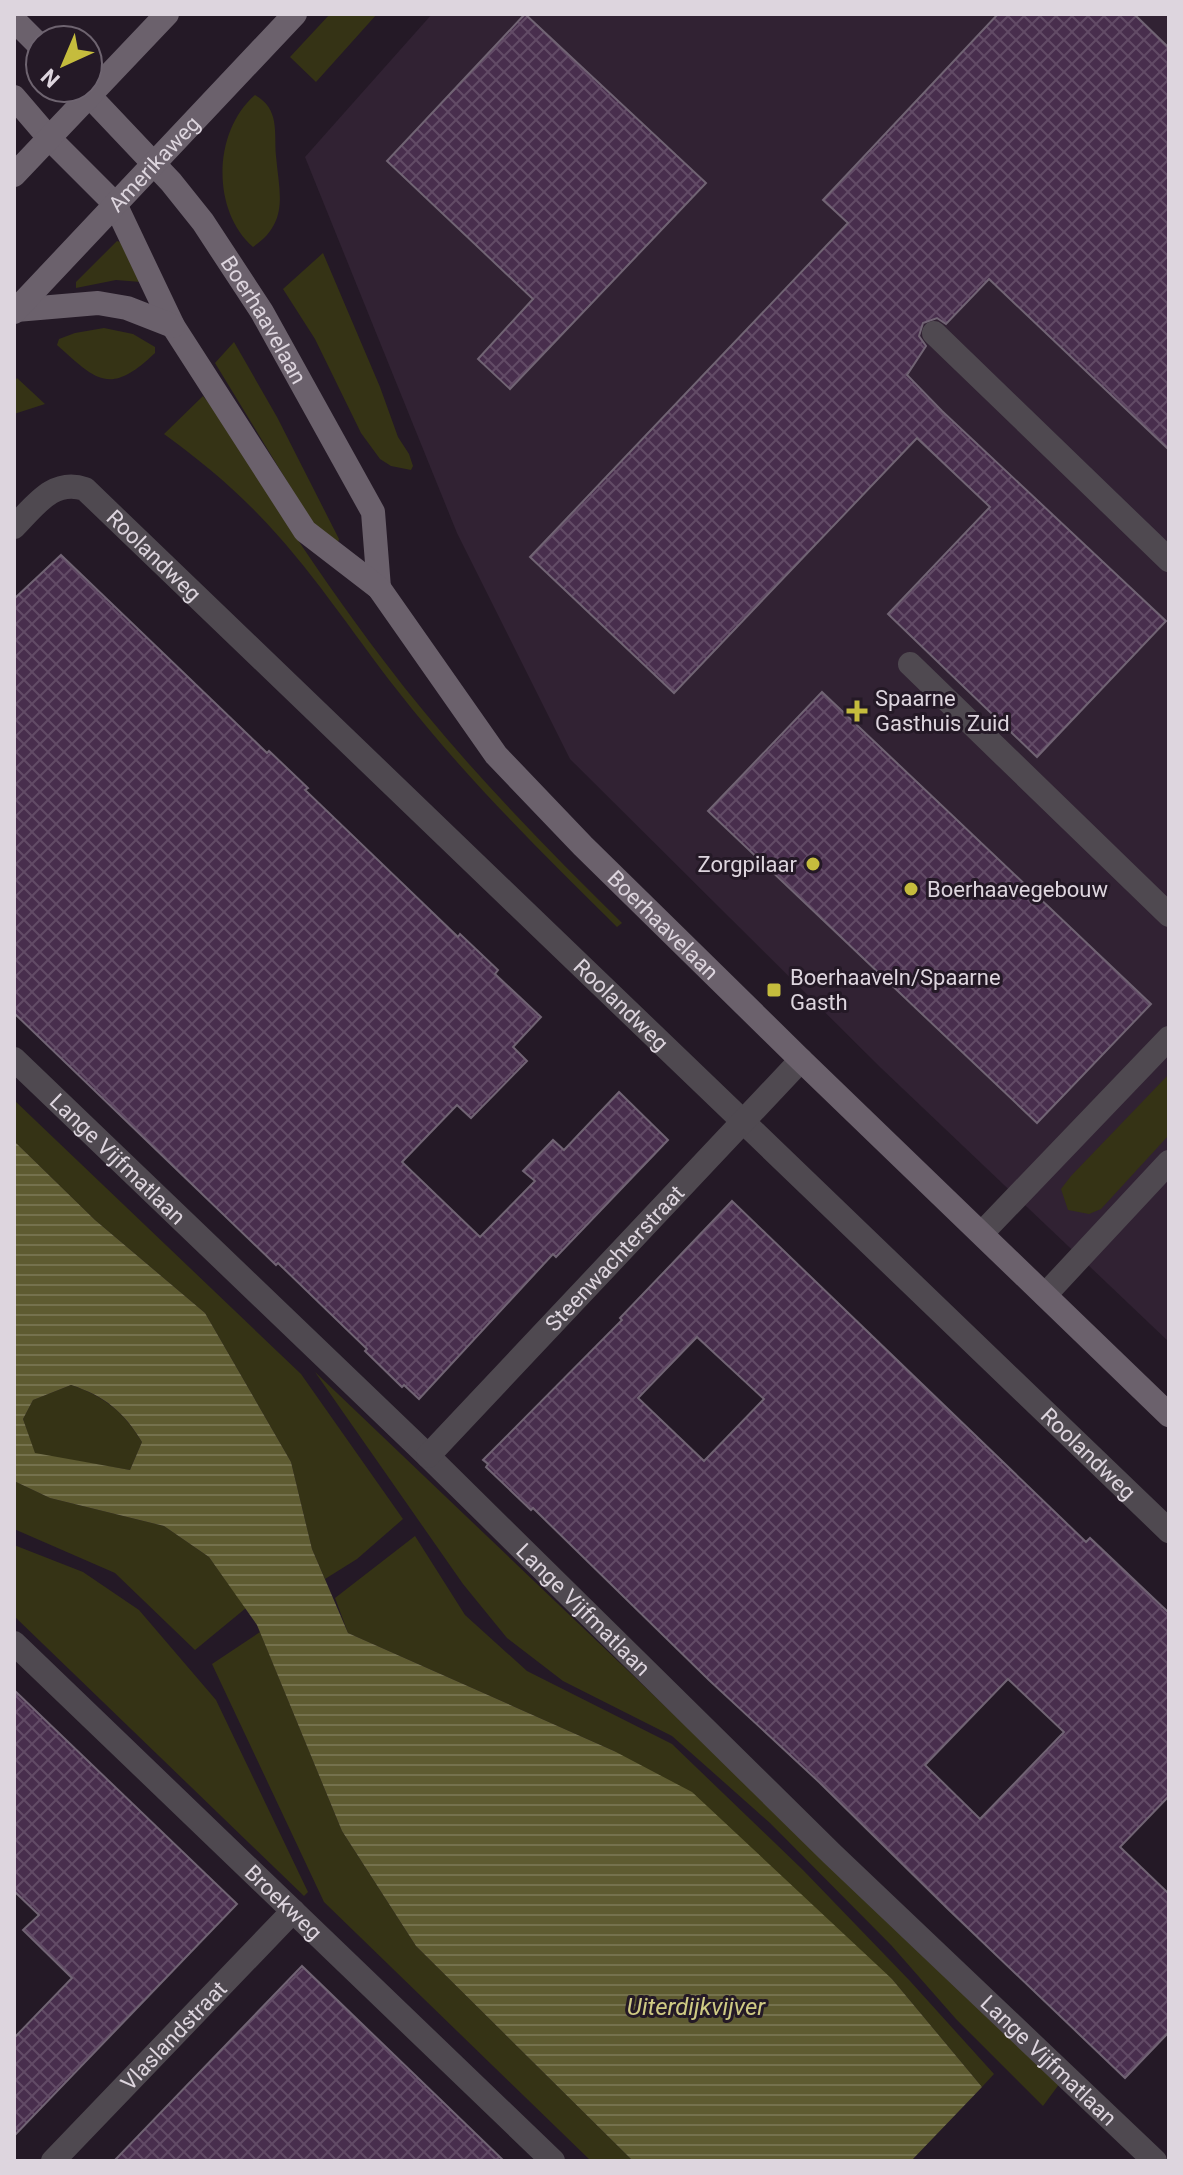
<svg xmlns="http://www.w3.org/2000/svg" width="1183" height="2175" viewBox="0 0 1183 2175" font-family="Roboto,sans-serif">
<defs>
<pattern id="water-rules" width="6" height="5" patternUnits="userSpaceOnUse" patternTransform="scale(2)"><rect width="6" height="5" fill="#5e5b31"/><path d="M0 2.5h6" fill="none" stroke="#75724e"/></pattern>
<pattern id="building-cross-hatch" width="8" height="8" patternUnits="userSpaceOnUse" patternTransform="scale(2)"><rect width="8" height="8" fill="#482e4d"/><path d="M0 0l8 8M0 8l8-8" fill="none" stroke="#624b66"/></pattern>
</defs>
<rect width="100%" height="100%" fill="#241926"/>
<path fill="#312233" d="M432,14H1169V1342L880,1067L570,759L457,533L305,157Z"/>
<path fill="#353315" d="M330,14H377L316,82L290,57Z
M255,95C280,109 274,132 276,156C279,192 290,222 253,247C211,210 213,131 255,95Z
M117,241L120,242L141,282L116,280L76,288V282Z
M323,253L380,387L398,437L409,454L413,466L411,470L391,466L380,459L361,433L315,339L283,289Z
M104,328L133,334L155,347V353C110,396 97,381 57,345L59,339L75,333Z
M234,342L277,417L339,539L338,543L313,524L215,363Z
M17,378L45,404L14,414V382Z
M203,396L217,413C269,498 323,581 384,661C455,755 538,840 622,923L617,927C541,852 462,774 397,690C351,631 310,567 257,513C229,484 197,458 164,434Z
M1169,1074V1135L1101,1209L1089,1214L1068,1210L1061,1189L1071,1176Z
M14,1100L301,1374L403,1519L357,1559L325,1579L312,1549L291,1462L205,1313L95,1220L14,1141Z
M315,1372L1060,2083L1043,2106L956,2019L891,1945L770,1823L672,1736L563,1681L507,1638L463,1584Z
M71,1385C105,1397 123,1411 142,1442L130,1470L35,1454L23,1419L33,1400Z
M14,1481L50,1498L164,1526L209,1557L246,1608L195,1650L115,1573L14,1529Z
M415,1536L465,1615L527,1671L672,1744L803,1870L910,1981L994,2074L982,2087L892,1979L614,1751L348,1633L335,1598Z
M14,1545L83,1572L139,1610L216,1700L308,1892L304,1896L14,1616Z
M260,1632L342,1831L416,1946L633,2161H591L324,1902L212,1664Z"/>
<path fill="url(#water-rules)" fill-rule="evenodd" d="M14,1141L95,1220L205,1313L291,1462L312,1549L348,1633L614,1751L692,1792L892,1979L982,2087L911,2161H633L416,1946L342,1831L257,1625L209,1557L164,1526L50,1498L14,1481ZM71,1385C105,1396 124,1412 142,1442L130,1470L35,1453L23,1419L33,1400Z"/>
<path fill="url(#building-cross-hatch)" stroke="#716474" stroke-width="2" fill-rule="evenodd" d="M525,14L706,183L510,389L478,359L533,299L387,161Z
M998,14H1134L1169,48V450L989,279L946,324L937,318L923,323L919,336L926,346L907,375L942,411L1166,621L1037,757L888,614L990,507L917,438L674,693L530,557L848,223L823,200Z
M61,555L267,753L269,751L308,788L305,790L458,937L460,934L498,970L495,974L541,1017L513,1047L527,1061L471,1118L457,1105L402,1162L480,1237L535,1181L523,1171L553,1140L564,1150L619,1092L668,1140L556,1257L553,1254L419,1399L404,1385L402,1387L365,1351L367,1349L278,1263L276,1265L14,1013V599Z
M822,692L1151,1004L1037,1123L708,811Z
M732,1201L1086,1542L1090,1538L1169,1613V1796L1120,1847L1169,1894V2032L1125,2078L948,1909L819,1782L709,1680L533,1508L531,1510L486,1467L488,1464L483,1460L622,1320L620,1318ZM697,1337L764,1399L704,1461L638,1398ZM1008,1679L1064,1732L980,1819L925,1765Z
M14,1690L237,1904L14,2136V2038L72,1978L23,1930L39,1915L14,1891Z
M302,1966L418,2078L504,2161H114Z"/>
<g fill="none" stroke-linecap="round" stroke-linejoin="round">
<g stroke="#4f4950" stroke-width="24">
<path d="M934,333L1169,560"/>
<path id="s1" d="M14,527C35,506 53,478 85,489L1169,1531"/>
<path d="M910,664L1169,915"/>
<path id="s2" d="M14,1059L428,1456L832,1854L1155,2161"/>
<path d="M982,1233L1169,1038"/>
<path d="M1045,1295L1169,1162"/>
<path id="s3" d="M428,1456L801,1060"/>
<path id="s4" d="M14,1643L553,2161"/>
<path id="s5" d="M53,2161L293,1911"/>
</g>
<g stroke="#6b616c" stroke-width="24">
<path d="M14,20L40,46"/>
<path id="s6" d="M82,88L171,182L203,222L262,312L373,512L379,588"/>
<path id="s7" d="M14,97L50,139L115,204L173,326L305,531L379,588L496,755L583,846L801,1060L1169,1415"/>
<path d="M14,175L167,14"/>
<path d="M16,310L98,303L127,308L173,326"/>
<path id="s8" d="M14,312L295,14"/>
</g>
</g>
<g fill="#c5bc3d" stroke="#241926" stroke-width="3">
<path d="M853 699h8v8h8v8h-8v8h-8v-8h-8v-8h8z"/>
<circle cx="813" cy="864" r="8"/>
<circle cx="911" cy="889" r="8"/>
<rect x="766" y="982" width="16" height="16" rx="4"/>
</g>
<g text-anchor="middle" stroke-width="6" stroke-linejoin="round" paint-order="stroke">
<g font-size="22" fill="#ddd5de" stroke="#241926">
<text dy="8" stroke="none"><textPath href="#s8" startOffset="204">Amerikaweg</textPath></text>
<text dy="8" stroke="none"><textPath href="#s6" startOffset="296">Boerhaavelaan</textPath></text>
<text dy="8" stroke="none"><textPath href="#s1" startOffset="182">Roolandweg</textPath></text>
<text dy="8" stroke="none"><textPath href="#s7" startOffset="1062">Boerhaavelaan</textPath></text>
<text dy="8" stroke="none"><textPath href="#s1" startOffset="830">Roolandweg</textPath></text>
<text dy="8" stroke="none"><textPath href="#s2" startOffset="144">Lange Vijfmatlaan</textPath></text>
<text dy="8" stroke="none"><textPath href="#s3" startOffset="272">Steenwachterstraat</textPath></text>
<text dy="8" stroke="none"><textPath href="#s1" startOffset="1478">Roolandweg</textPath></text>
<text dy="8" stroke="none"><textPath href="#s2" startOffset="792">Lange Vijfmatlaan</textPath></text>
<text dy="8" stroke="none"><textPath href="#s4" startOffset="374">Broekweg</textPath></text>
<text dy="8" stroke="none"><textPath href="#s5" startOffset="174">Vlaslandstraat</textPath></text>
<text dy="8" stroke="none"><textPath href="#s2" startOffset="1440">Lange Vijfmatlaan</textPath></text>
</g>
<g font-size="22" fill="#ddd5de" stroke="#241926" text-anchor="start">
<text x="875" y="706">Spaarne<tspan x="875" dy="25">Gasthuis Zuid</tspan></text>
<text x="797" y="872" text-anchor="end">Zorgpilaar</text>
<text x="927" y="897">Boerhaavegebouw</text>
<text x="790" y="985">Boerhaaveln/Spaarne<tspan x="790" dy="25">Gasth</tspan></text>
</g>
<g font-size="24" font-style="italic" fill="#cfca84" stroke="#241926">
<text x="696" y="2015">Uiterdijkvijver</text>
</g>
</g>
<rect width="1183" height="2175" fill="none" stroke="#ddd5de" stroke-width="32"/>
<g transform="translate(64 64) rotate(224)"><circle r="38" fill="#241926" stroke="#6e6470" stroke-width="2"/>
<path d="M0-6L14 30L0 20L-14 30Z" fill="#c5bc3d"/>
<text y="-12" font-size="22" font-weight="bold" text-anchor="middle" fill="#ddd5de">N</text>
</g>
</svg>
